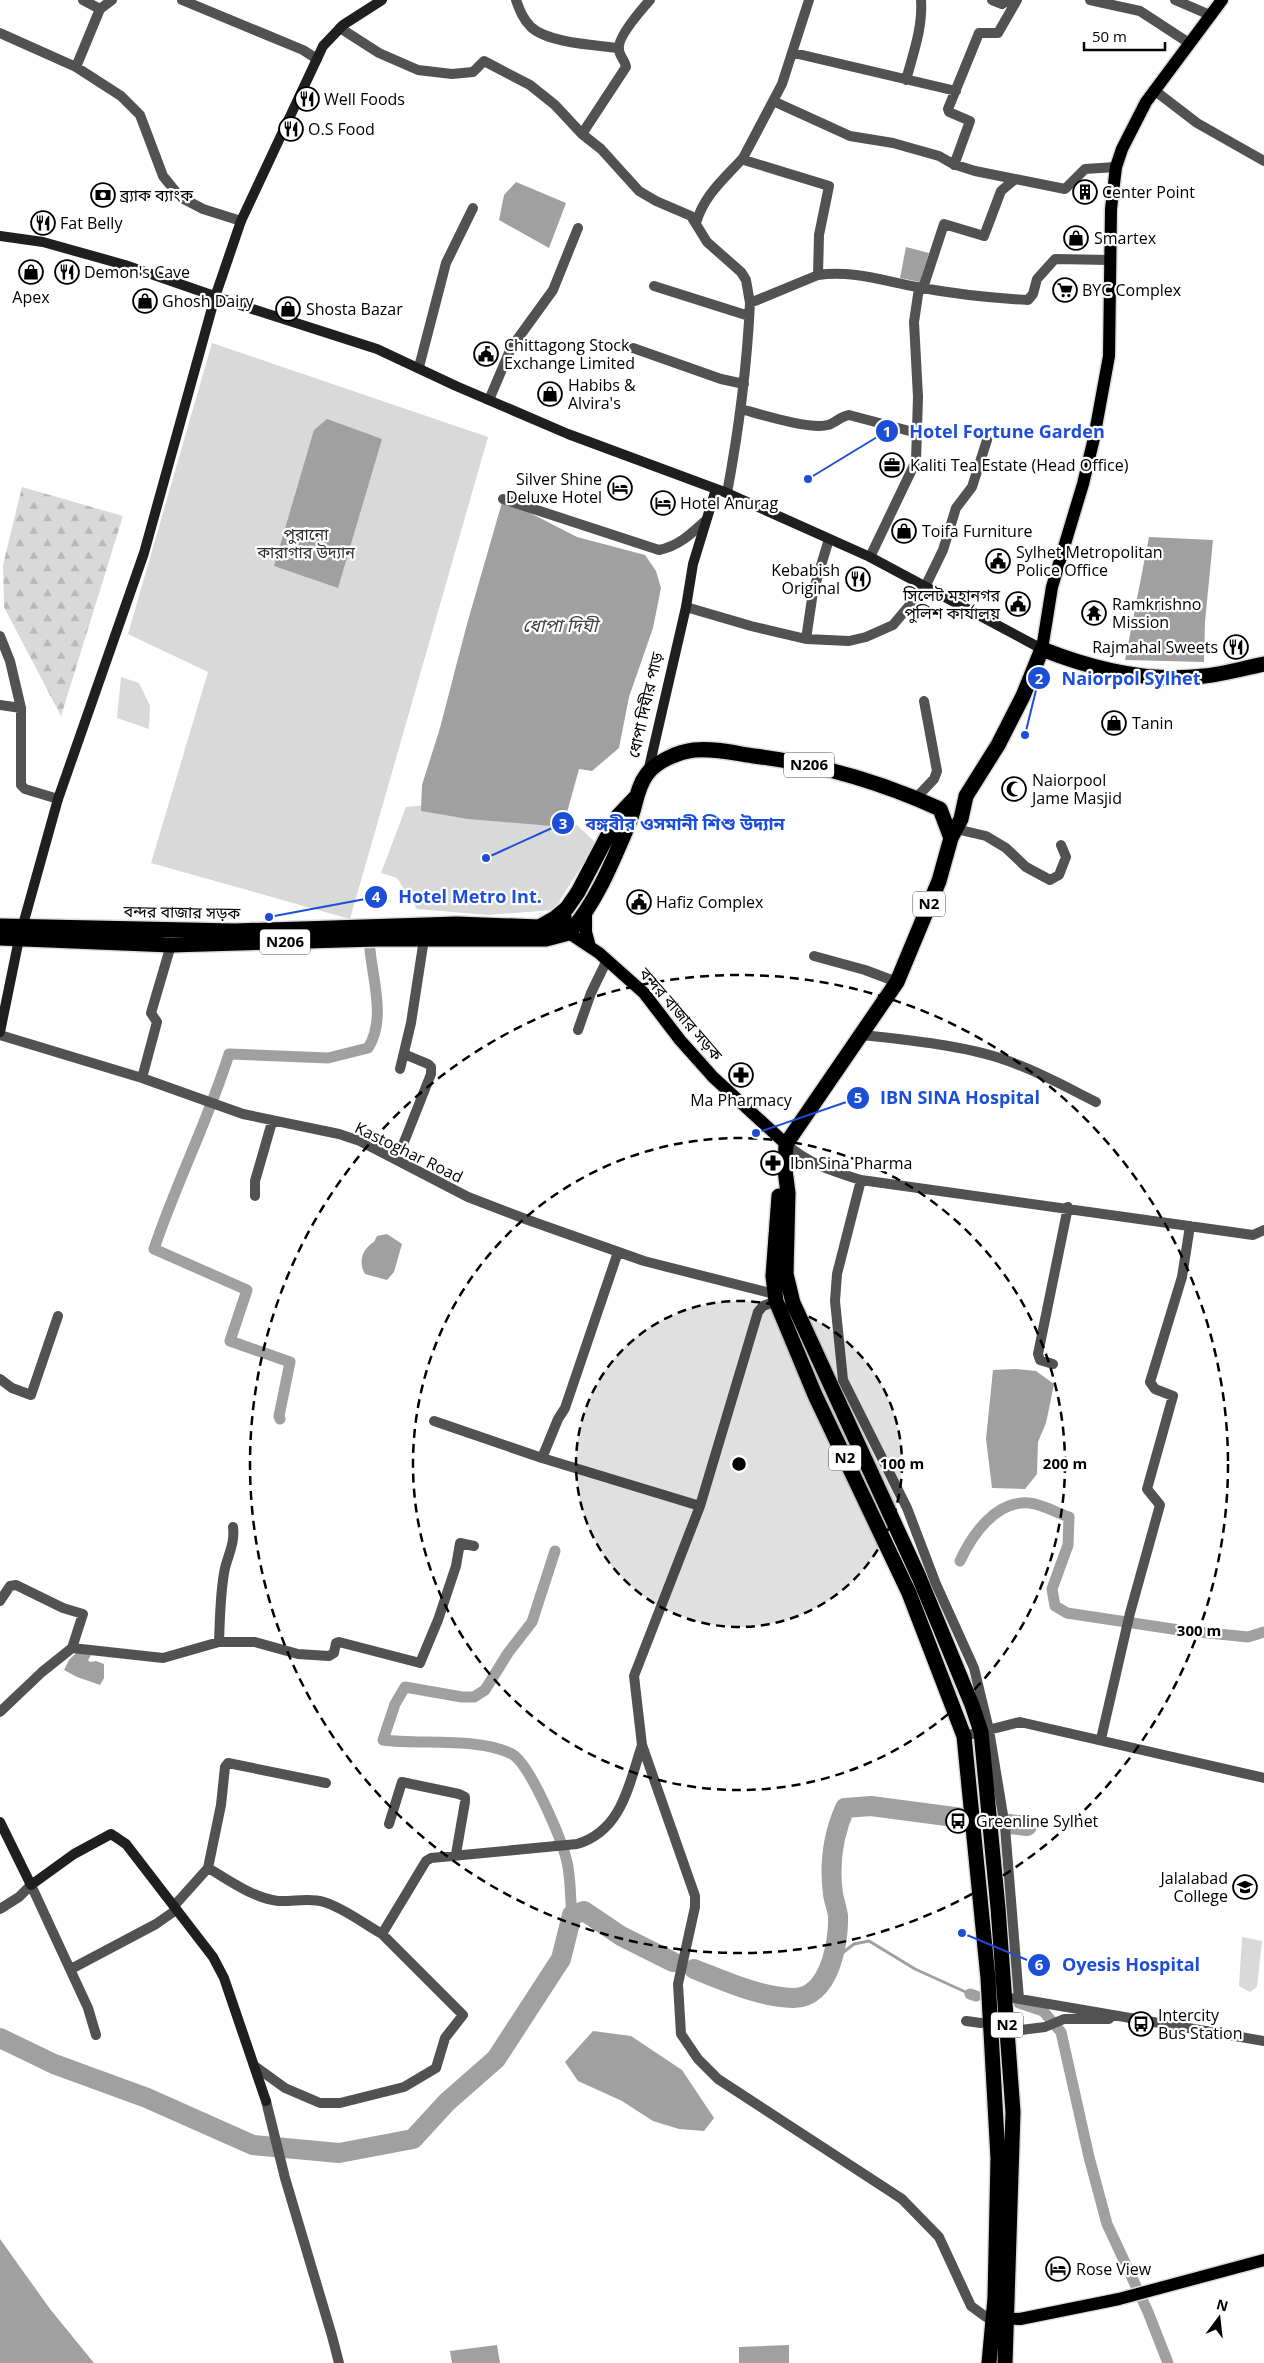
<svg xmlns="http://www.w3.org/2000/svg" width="1264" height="2363" viewBox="0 0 1264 2363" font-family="'Open Sans','Noto Sans Bengali',sans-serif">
<defs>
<pattern id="forest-firs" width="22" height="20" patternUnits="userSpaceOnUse" patternTransform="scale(1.25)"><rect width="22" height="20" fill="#d9d9d9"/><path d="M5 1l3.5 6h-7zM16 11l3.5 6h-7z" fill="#b8b8b8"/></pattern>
</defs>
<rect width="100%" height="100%" fill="#fff"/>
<path fill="url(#forest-firs)" d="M22,487L123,516L61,716L4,607L3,565Z"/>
<path fill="#d9d9d9" d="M212,343L488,437L350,919L151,863L208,672L128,634Z
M121,677L139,683L150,706L149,729L117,718Z
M449,803L577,825L596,843L554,910L488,915L417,909L397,878L381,873L406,807Z
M1242,1937L1262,1941L1257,1987L1250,1992L1239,1986Z"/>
<path fill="#a0a0a0" d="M516,182L566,203L549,248L499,220L504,195Z
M906,247L929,253L920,282L900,278Z
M327,419L382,439L338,588L274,566L314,430Z
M503,499L577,537L645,555L656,571L661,588L653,628L629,697L619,748L592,771L579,769L563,827L468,819L421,811L422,785L440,728L467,624Z
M1149,537L1213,540L1205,622L1204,662L1125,660Z
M387,1234L402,1244L394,1272L387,1280L365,1274C358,1262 362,1249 374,1242L377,1236Z
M1016,1369L1036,1371L1054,1384L1046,1423L1038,1442L1037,1474L1025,1489L992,1488L986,1439L993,1370Z
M77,1652L91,1655L88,1660L90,1662L96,1661L104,1664V1678L100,1685L77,1677L64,1670L69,1660Z
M593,2031L631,2036L682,2070L714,2118L704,2131L679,2129L653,2121L622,2101L578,2081L565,2062Z
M0,2239L50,2309L94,2363H0Z
M497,2345L500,2363H452L450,2351Z
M789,2345V2363H739V2347Z"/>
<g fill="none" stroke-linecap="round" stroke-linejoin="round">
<path stroke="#a0a0a0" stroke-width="3" d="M832,1961L854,1944L869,1941L915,1969L970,1994"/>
<path stroke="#a0a0a0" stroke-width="11" d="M280,1419L279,1416L290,1362L230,1341L247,1290L154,1249C176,1183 208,1121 229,1054L328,1058L368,1048C386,1021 373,980 370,950
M555,1551L532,1622L508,1653L485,1690L474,1697H462L405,1687L395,1704L383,1740C421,1745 478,1737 512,1754C530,1764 562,1840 567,1862C571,1879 570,1898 572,1915
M960,1561C972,1535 996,1500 1029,1503C1042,1504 1057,1513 1069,1517L1068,1545L1052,1589L1055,1606L1067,1613L1179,1630L1248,1637L1264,1632
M970,1994L976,1996
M1019,2003L1043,2011L1061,2032L1089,2157L1107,2224L1148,2312L1168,2363"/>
<path stroke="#a0a0a0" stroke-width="20" d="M1009,1824L1027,1826
M694,1969C725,1981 759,1997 793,1998C829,1999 839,1943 838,1916C837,1908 834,1901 833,1894C829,1864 833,1835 845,1808L871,1806L962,1818
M0,2038L54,2064L147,2098L253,2145L339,2153L413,2139L447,2102L496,2059L561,1959L572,1915L584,1911L621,1936L673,1962"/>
<g stroke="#dbdbdb" stroke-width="15">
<path id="primary" d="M1042,649L1052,587L1083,484L1094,438L1109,356L1111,209L1116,167L1122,149L1146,102L1222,0
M565,910L566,923L569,933L599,953L644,993L680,1040L713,1077L786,1144
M586,911V932L590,947
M999,2318L1020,2319L1119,2299L1264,2260"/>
</g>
<g stroke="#dbdbdb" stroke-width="18">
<path id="highway" d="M0,926L235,931L457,924L539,927L559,929L569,933
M539,927L555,918L567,908L578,892L618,816L635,798
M569,933C596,903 613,861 629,823C636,807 636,788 647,774C657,761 678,752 694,750C714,748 734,753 754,756C819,764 881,782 940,809L951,838
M0,938L171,945L377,939H546L569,933
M779,1196L773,1276L776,1301L815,1395L909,1593L964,1736L988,1978L998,2158L995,2298L989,2363
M1005,2363L1013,2112L998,1908L981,1732L972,1705L919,1577L793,1303L786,1274L788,1193L785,1170L786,1144L897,982L939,881L951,838L961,819L966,796L998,745L1023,696L1042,649C1092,669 1149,683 1204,676C1224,674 1244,668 1264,664"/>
</g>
<path stroke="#525252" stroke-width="10" d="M83,0L100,9
M182,0L303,50L317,59
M516,0C520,11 523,19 531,27C548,43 595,45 618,48
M992,0L1002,4L1008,0
M1090,0L1140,11L1189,43
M1175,0L1210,15
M340,28L379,53L418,70L452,74L473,72L484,61L530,85L555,105L582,134L601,149L639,191L656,201L691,216L707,242L741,272L746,280L750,303
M0,33L76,67L121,96L140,115L163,176L180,197L203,209L241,221
M794,53L956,91
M76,67L100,9L112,0
M906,80C913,54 923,27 921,0
M1154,90L1197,123L1264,161
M773,101L850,136L893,143L939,156L953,164L975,171L1065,189L1085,169L1116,167
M582,134L626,67C625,60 619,56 619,49C617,37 642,9 650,0
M954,165L970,121L949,112L948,109L979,33H998L1017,0
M696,223C704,195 724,179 743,158
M818,275C852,270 884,281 917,287C954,294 991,298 1028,300L1033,294L1037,279L1055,259L1110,260
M654,286L749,316
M923,288L944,224L984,236L1001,191L1014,180
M633,348L721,379L744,384
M419,367L446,263L473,208
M489,400L511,348L553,290L578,228
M741,409C760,414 810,430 828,425C835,423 841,416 849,415L917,433
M727,493C739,429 747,367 750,303L818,275L819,235L829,186L744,160L743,158L782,84L809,0
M503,499L659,550C678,546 690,535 704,522
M870,557L916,461L918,397L914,322L919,288
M686,607L751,626L806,639L849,641L866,637L893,625L925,587L943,550L956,508L972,487L987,440
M0,636L10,661L21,708V785L25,789L58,799
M806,639L813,592L829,539
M0,705L21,708
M916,798L934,779L937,771L924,701
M956,829L986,836L1006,848L1026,867L1050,880L1059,875L1066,857L1061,845
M814,956L865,970L897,982
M578,1030L591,993L607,960
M0,1035L142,1078L243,1114L339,1134L360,1141L468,1197L528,1220L644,1261L774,1294
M862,1035C908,1040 973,1046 1016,1064C1043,1074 1070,1089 1096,1102
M404,1054L428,1064L431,1067V1074L404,1142
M400,1069L411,1023L424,939
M142,1078L157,1022L151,1013L171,945
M786,1144C809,1164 832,1171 861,1180L1253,1235L1264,1230
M861,1180L837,1274L835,1301L843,1380L907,1508L936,1584L974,1668L989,1730L1005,1827L1019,1999
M255,1196V1181L272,1122
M776,1301L763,1306L758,1312L700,1506L634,1676L642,1745L695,1896V1907L678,1984L681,2034L698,2059L718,2079L902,2199L939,2237L971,2306L986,2317L993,2318
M1053,1364L1040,1360L1038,1354L1068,1207
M0,1379L12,1388L31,1395L58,1316
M434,1421L542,1458L700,1506
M542,1458L558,1419L565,1408L618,1252
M0,1601L10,1586L16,1585L63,1608L83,1614L72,1648
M219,1642C220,1618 220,1592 225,1568C229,1553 235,1542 233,1527
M0,1712L42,1672L72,1648L163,1658L219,1642H255L298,1654L329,1656L334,1653L336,1643L339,1642L420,1663L438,1620L456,1566L460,1543L474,1546
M964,1736L1020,1722L1264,1778
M1101,1739L1130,1613L1160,1505L1147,1489L1173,1396L1155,1389L1150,1382L1182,1277L1190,1226
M389,1824L402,1782L459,1794L465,1797V1802L456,1854
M208,1868L221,1805L225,1767L228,1763L326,1783
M174,1906L208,1868C229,1880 253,1898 278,1901C293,1902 309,1897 324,1902C344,1908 364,1924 382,1934L426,1861L431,1858L577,1844C622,1831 629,1784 642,1745
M0,1909L19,1897L31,1885L88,2008L96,2035
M71,1969L156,1924L176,1910
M1014,1998L1264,2041
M966,2021L981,2023
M1021,2030L1045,2027L1064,2019H1109
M256,2067L285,2088L320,2103H340L404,2087L436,2068L445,2038L463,2015L382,1934
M266,2101L285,2178L332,2336L339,2363"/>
<path stroke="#1f1f1f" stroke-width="10" d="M0,236L43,242L125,265L249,308L377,349L456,386L568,434L727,493L870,557L1042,649
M648,772L686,607L693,564L716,489
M0,1032L19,939L58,799L144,553L215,297L241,221L323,46L343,25L382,0
M0,1822L31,1885L74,1854L111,1834L126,1844L213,1957L224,1978L266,2101"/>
<use href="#primary" stroke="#000" stroke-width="12"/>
<use href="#highway" stroke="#000" stroke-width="15"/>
</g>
<circle cx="739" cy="1464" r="163" fill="#000" fill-opacity=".12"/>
<g fill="none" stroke="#000" stroke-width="2.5" stroke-dasharray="9 6">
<circle cx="739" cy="1464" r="163"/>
<circle cx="739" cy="1464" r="326"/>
<circle cx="739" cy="1464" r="489"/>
</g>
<defs>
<g id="restaurant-ring" transform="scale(1.25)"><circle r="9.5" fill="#fff" stroke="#000" stroke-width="1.5"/><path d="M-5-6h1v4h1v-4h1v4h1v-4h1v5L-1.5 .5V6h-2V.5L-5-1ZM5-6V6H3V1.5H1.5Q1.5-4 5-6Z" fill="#000"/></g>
<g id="building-ring" transform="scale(1.25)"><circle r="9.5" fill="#fff" stroke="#000" stroke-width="1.5"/><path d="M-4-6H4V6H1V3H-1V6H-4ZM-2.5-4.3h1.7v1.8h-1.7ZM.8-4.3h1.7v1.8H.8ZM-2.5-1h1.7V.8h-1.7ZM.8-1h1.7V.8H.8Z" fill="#000"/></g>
<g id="bank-ring" transform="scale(1.25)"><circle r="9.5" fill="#fff" stroke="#000" stroke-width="1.5"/><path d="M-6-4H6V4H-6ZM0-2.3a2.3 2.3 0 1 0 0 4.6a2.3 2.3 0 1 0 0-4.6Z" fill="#000"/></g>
<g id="shop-ring" transform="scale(1.25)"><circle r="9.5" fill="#fff" stroke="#000" stroke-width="1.5"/><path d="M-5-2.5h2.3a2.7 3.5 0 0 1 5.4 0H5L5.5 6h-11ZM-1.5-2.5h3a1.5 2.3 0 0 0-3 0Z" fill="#000"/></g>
<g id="supermarket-ring" transform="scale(1.25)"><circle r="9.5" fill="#fff" stroke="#000" stroke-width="1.5"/><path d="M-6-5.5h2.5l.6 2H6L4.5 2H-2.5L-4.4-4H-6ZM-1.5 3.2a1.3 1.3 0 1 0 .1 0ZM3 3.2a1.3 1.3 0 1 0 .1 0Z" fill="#000"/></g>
<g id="civic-ring" transform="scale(1.25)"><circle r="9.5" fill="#fff" stroke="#000" stroke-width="1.5"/><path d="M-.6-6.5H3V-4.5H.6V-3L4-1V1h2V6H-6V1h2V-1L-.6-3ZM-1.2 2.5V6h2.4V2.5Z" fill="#000"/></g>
<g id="office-ring" transform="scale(1.25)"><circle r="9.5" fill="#fff" stroke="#000" stroke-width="1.5"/><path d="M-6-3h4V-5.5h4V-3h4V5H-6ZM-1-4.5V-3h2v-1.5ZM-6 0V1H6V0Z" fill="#000"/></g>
<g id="hotel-ring" transform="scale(1.25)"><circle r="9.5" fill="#fff" stroke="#000" stroke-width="1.5"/><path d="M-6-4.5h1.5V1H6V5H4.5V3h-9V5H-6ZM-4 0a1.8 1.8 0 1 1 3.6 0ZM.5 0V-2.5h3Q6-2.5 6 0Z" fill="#000"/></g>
<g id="temple-ring" transform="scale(1.25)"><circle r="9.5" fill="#fff" stroke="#000" stroke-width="1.5"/><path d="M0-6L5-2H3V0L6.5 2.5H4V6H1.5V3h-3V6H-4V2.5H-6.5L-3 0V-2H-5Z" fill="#000"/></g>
<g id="mosque-ring" transform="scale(1.25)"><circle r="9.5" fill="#fff" stroke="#000" stroke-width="1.5"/><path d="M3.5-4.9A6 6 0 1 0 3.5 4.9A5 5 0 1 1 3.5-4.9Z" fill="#000"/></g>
<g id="pharmacy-ring" transform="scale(1.25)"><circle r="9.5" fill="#fff" stroke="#000" stroke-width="1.5"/><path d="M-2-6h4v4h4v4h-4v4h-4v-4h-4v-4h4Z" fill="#000"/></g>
<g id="bus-ring" transform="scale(1.25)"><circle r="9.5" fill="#fff" stroke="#000" stroke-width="1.5"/><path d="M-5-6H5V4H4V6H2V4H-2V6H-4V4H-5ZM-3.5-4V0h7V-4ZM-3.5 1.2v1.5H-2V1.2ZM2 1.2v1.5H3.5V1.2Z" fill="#000"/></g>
<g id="university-ring" transform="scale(1.25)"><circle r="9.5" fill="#fff" stroke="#000" stroke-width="1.5"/><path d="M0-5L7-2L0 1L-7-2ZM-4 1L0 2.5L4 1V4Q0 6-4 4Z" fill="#000"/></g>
</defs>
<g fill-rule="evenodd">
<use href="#restaurant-ring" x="307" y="99"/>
<use href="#restaurant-ring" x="291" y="129"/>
<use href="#building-ring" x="1085" y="192"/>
<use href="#bank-ring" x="103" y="195"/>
<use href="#restaurant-ring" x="43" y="223"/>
<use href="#shop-ring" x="1076" y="238"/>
<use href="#shop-ring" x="31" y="272"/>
<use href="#restaurant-ring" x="67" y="272"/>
<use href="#supermarket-ring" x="1065" y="290"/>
<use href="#shop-ring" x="145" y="301"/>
<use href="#shop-ring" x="288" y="309"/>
<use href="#civic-ring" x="486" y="354"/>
<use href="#shop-ring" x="550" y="394"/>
<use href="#office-ring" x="892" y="465"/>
<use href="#hotel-ring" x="620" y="488"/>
<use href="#hotel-ring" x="663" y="503"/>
<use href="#shop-ring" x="904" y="531"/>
<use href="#civic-ring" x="998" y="561"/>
<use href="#restaurant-ring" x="858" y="579"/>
<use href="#civic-ring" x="1018" y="604"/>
<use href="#temple-ring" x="1094" y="613"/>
<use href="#restaurant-ring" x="1236" y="647"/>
<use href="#shop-ring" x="1114" y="723"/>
<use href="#mosque-ring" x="1014" y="789"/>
<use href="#civic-ring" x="639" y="902"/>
<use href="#pharmacy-ring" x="741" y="1075"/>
<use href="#pharmacy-ring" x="773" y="1163"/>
<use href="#bus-ring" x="958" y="1821"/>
<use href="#university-ring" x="1245" y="1887"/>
<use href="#bus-ring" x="1141" y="2024"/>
<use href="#hotel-ring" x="1058" y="2269"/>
</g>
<g text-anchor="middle" stroke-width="4.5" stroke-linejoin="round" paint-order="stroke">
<g fill="#fff" stroke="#4c4c4c" stroke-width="1">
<rect x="784" y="752.5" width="50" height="25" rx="4"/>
<rect x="913" y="891.5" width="32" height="25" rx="4"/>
<rect x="260" y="929.5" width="50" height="25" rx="4"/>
<rect x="829" y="1445.5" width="32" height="25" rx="4"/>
<rect x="991" y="2012.5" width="32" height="25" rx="4"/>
</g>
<g font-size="15" font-weight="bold" fill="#000">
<text x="809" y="770">N206</text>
<text x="929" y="909">N2</text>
<text x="285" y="947">N206</text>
<text x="845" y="1463">N2</text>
<text x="1007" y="2030">N2</text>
</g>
<g font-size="16" fill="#000" stroke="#fff" text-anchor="start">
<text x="324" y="105">Well Foods</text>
<text x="308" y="135">O.S Food</text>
<text x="1102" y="198">Center Point</text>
<text x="120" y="201">ব্র্যাক ব্যাংক</text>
<text x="60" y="229">Fat Belly</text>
<text x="1094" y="244">Smartex</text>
<text x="84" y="278">Demon's Cave</text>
<text x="1082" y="296">BYC Complex</text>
<text x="31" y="303" text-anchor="middle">Apex</text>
<text x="162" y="307">Ghosh Dairy</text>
<text x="306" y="315">Shosta Bazar</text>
<text x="504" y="351">Chittagong Stock<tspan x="504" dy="18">Exchange Limited</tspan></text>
<text x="568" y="391">Habibs &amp;<tspan x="568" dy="18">Alvira's</tspan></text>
<text x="910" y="471">Kaliti Tea Estate (Head Office)</text>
<text x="602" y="485" text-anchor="end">Silver Shine<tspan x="602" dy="18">Deluxe Hotel</tspan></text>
<text x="680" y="509">Hotel Anurag</text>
<text x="922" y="537">Toifa Furniture</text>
<text x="1016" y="558">Sylhet Metropolitan<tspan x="1016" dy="18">Police Office</tspan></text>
<text x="840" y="576" text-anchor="end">Kebabish<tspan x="840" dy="18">Original</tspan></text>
<text x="1000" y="601" text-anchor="end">সিলেট মহানগর<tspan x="1000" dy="18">পুলিশ কার্যালয়</tspan></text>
<text x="1112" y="610">Ramkrishno<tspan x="1112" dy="18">Mission</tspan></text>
<text x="1218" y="653" text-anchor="end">Rajmahal Sweets</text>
<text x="1132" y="729">Tanin</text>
<text x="1032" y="786">Naiorpool<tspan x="1032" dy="18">Jame Masjid</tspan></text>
<text x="656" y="908">Hafiz Complex</text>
<text x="741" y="1106" text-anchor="middle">Ma Pharmacy</text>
<text x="790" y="1169">Ibn Sina Pharma</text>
<text x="976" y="1827">Greenline Sylhet</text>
<text x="1228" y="1884" text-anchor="end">Jalalabad<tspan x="1228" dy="18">College</tspan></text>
<text x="1158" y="2021">Intercity<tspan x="1158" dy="18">Bus Station</tspan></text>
<text x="1076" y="2275">Rose View</text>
</g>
<g font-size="16" fill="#303030" stroke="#fff">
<text x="306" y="540">পুরানো<tspan x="306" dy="18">কারাগার উদ্যান</tspan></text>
</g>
<g font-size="16" fill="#000" stroke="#fff">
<text transform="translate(645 705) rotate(-77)" y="6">ধোপা দিঘীর পাড়</text>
<text transform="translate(182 912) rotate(1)" y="6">বন্দর বাজার সড়ক</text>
<text transform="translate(681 1014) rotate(49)" y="6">বন্দর বাজার সড়ক</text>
<text transform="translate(409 1152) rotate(26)" y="6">Kastoghar Road</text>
</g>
<g font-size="18" font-style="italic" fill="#414141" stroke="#fff">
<text x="560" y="632">ধোপা দিঘী</text>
</g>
</g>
<circle cx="739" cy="1464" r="8" fill="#000" stroke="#fff" stroke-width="2.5"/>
<g font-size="15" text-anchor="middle" font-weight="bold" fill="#000" stroke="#fff" stroke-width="4.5" stroke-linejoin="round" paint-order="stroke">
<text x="902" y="1469">100 m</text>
<text x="1065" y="1469">200 m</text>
<text x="1199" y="1636">300 m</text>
</g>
<path fill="none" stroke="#1d4ed8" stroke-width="2" d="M808 479L887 431M1025 735L1039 678M486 858L563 823M269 917L376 897M756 1133L858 1098M962 1933L1039 1965"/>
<g fill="#1d4ed8" stroke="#fff" stroke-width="2">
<circle cx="808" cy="479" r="5"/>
<circle cx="1025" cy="735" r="5"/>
<circle cx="486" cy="858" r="5"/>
<circle cx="269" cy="917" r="5"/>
<circle cx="756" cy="1133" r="5"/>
<circle cx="962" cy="1933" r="5"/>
<circle cx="887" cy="431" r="12"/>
<circle cx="1039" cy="678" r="12"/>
<circle cx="563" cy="823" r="12"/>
<circle cx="376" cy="897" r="12"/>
<circle cx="858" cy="1098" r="12"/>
<circle cx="1039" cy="1965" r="12"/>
</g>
<g font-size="15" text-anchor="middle" font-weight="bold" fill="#fff">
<text x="887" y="437">1</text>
<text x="1039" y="684">2</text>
<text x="563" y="829">3</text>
<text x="376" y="902">4</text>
<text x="858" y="1103">5</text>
<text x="1039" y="1970">6</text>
</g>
<g font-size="18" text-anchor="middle" font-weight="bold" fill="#1d4ed8" stroke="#fff" stroke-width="4.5" stroke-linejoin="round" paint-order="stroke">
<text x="1007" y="438">Hotel Fortune Garden</text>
<text x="1131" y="685">Naiorpol Sylhet</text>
<text x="685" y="830">বঙ্গবীর ওসমানী শিশু উদ্যান</text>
<text x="470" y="903">Hotel Metro Int.</text>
<text x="960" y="1104">IBN SINA Hospital</text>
<text x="1131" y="1971">Oyesis Hospital</text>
</g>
<g transform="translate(1219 2318) rotate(15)" stroke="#ffffff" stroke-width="4" paint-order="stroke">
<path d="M0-4L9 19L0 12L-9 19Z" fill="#000000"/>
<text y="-8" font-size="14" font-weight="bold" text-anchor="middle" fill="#000000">N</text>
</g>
<path d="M1084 42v8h81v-8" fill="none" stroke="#000000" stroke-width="2.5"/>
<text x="1092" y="42" font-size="15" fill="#000000" stroke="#ffffff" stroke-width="4" paint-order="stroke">50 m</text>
</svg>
